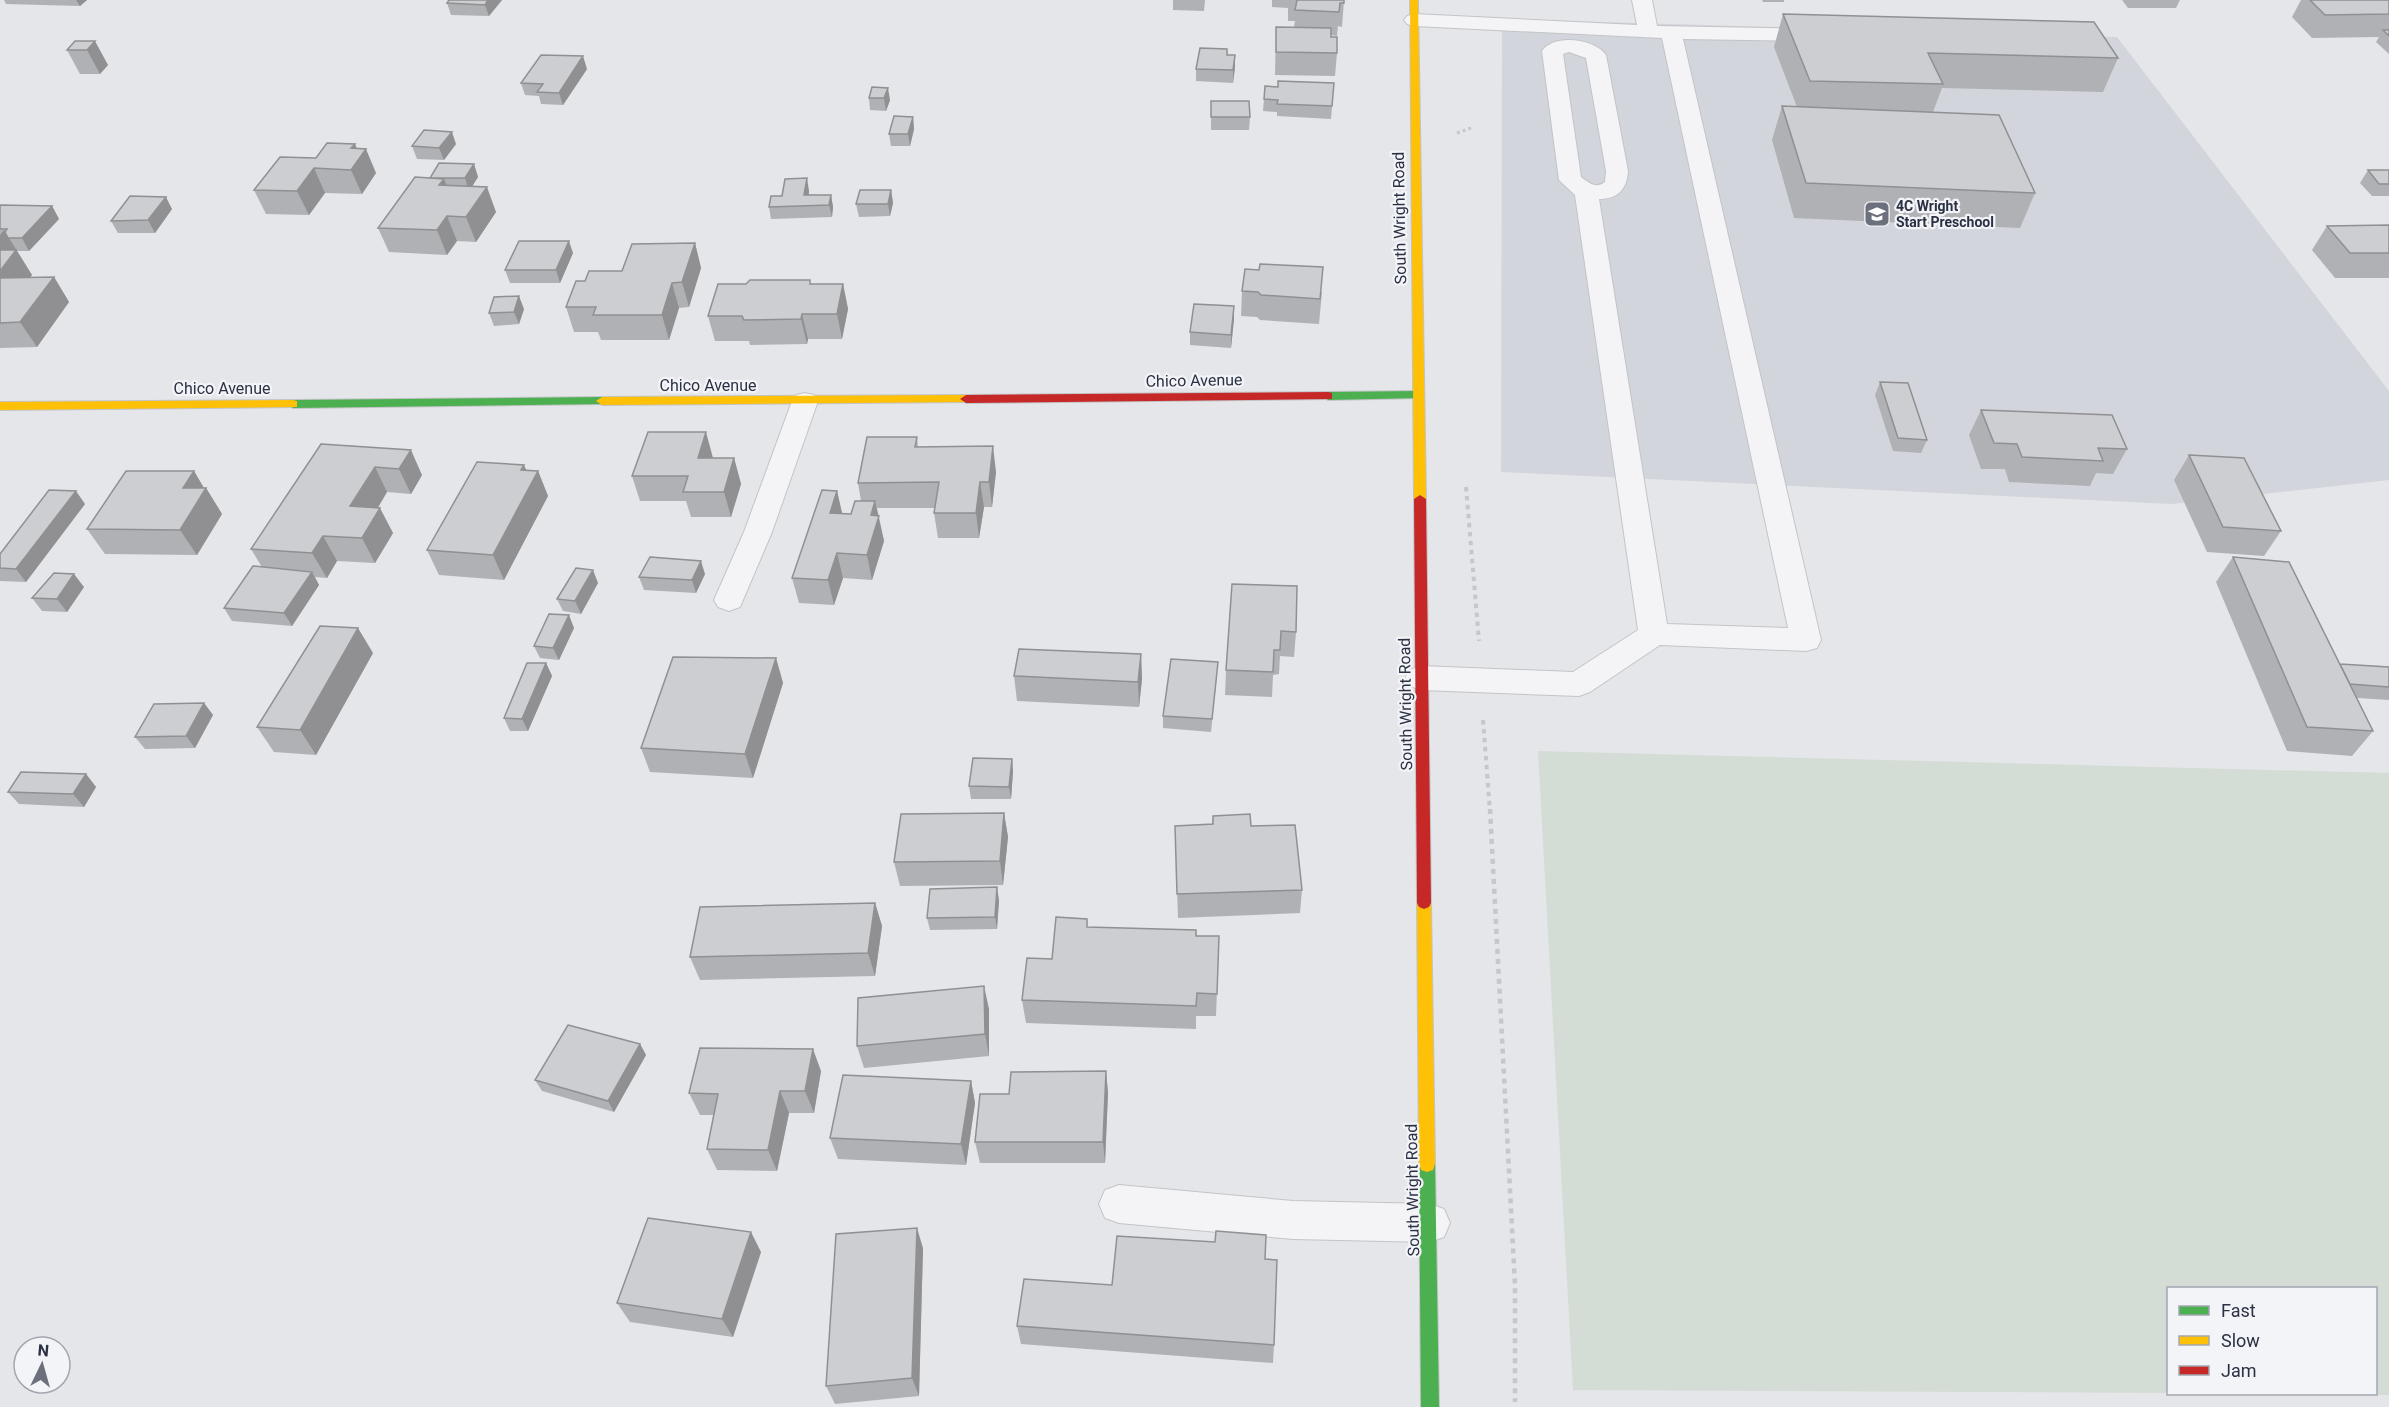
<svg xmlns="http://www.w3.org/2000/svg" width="2389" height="1407" viewBox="0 0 2389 1407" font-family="Roboto,sans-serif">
<rect width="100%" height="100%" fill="#e5e6e9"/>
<path fill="#d3d5dc" d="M1502,19L2117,37L2389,391V480L2172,504L1501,472Z"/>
<path fill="#d4ddd5" d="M1538,751L2389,773V1395L2179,1394H2376V1288H2168V1393L1573,1390Z"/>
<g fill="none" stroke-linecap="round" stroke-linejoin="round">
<g stroke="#c3c4c7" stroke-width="2">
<path id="lane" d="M1632,0H1652L1657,26L1821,29L1828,31L1831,35L1828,39L1821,41L1683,39L1821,640L1817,648L1806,651L1660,645L1590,692L1579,696L1421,690L1410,686L1405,678L1410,670L1421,666L1573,672L1638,630L1575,195L1559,180L1542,51C1554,33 1595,39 1606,55L1628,171C1627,189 1618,199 1599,199L1667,624L1788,628L1662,38L1414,26L1407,24L1404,20L1407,16L1414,14L1637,25ZM1569,52L1586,58L1606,171L1605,182C1596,189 1589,183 1581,177L1563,54Z
M805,393L814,395L818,401L772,532L740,607L729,611L718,607L714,600L744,532L792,401L796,395Z
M1119,1185L1293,1201L1430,1204L1444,1209L1450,1223L1444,1237L1430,1242L1293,1239L1119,1223L1105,1218L1099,1204L1105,1190Z"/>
</g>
<g stroke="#c3c4c7" stroke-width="2">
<path id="fast" d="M1417,391L1423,395L1421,398L1328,400L1322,396L1328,392Z
M602,397L608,401L606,404L293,408L287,404L293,400Z
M1427,1156L1433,1158L1435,1164L1439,1407H1421L1419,1164L1421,1158Z"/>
</g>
<g stroke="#c3c4c7" stroke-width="2">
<path id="slow" d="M1410,0H1418L1426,499L1420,503L1414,499Z
M966,395L970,396V402L602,405L596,401L602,397Z
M293,400L297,401V407L0,410V402Z
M1424,897L1429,899L1431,903L1435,1164L1433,1170L1427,1172L1421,1170L1419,1164L1417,903L1419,899Z"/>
</g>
<g stroke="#c3c4c7" stroke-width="2">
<path id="jam" d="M1328,392L1332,393V399L966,403L960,399L966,395Z
M1420,495L1426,499L1431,903L1429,907L1424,909L1419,907L1417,903L1414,499Z"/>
</g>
<path stroke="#c6c7cb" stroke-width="3" stroke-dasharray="3 3" stroke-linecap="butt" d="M1457,133L1471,128"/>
<path stroke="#c6c7cb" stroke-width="4" stroke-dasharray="4.5 4.5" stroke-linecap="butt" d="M1466,487L1479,641
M1483,720L1490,811"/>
<path stroke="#c6c7cb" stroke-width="4.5" stroke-dasharray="5 5" stroke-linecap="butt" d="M1490,809L1515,1285V1402"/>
<use href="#lane" fill="#f4f4f6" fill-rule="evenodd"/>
<use href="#fast" fill="#4caf50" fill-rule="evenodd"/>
<use href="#slow" fill="#ffc107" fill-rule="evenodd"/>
<use href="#jam" fill="#c62828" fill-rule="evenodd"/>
</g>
<path fill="#b0b1b4" d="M4,0H87L80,6L6,4Z
M449,0H502L489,16L451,15L447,3Z
M1173,0H1205L1204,11L1173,10Z
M1272,0H1344L1342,27L1338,26L1337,36L1331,35L1337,53L1335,76L1275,75L1276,27H1294L1295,21H1288V8L1272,7Z
M1762,0H1784V2H1763Z
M2122,0H2180L2176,8H2128Z
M2301,0H2389V54L2376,42L2379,37L2312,38L2292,17Z
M1783,14L2118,58L2103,92L1942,88L1933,112L2035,193L2020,228L1794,218L1772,140L1782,106L1797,107L1774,47Z
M75,41L108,65L100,74H80L67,50Z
M1227,49V55H1235V67L1233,83L1196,81V69Z
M587,69L563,105L541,104L539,96L525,95L521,83Z
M1334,83L1331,119L1277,116V112L1263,111L1264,99L1278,87Z
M872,87L890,100L886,111L870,110L869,98Z
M1211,101L1250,117L1249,130H1211Z
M913,117L914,129L910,146H891L889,134Z
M456,144L444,160L417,159L412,146Z
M357,149L376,173L362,194L325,193L309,215L266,214L254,190L316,158Z
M474,164L478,177L472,187L496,212L476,242L457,241L447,255L389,252L378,228L430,178Z
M2368,170H2389V196H2372L2360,183Z
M891,190L893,203L890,216L859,217L856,204Z
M809,191V195H831L833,207L832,217L771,219L769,207L782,196Z
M0,205L52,206L59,219L29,251H17L32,275L30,277H54L69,302L37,347L0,348Z
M172,209L155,233H118L111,221Z
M2389,225V278H2335L2312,250L2327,226Z
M695,243L701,268L689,307L679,308L669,340H601L598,332H574L566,307L585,281L622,271Z
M573,253L560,283H510L505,270Z
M810,284H843L848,309L842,339H808L807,344L750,345L749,341H715L708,316Z
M1242,291L1322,292L1319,324L1260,320L1257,317L1241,316Z
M524,309L519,324L494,326L489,313Z
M1234,319L1231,348L1190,345V332Z
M1880,382L1927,440L1921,453L1893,451L1875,395Z
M1981,410L2127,449L2113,474L2096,473L2090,486L2009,482L2005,469H1981L1969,435Z
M917,437L918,447L996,472L992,507H984L979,538H938L934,513L935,508H877L884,541L872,580L843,578L834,605L799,603L792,578L837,491L842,514H851L861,501L858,483Z
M321,444L422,475L411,494L387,492L378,508L393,533L375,563L337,561L327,578L315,577L319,585L292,626L232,621L224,608L262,567L251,549Z
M2189,455L2281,531L2264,556L2207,552L2174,480Z
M713,458H734L741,484L731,517H691L686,501H640L632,476Z
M527,470L538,471L548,496L504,580L439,575L427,550Z
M194,471L204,488H206L222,514L197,555L105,554L87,529Z
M85,504L26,582L0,581V554Z
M2233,557L2340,664L2389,667V700L2357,698L2373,731L2352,756L2287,751L2216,582Z
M705,574L696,593L644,590L639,577Z
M598,583L581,614L563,611L557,599Z
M1232,584L1296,632L1294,657L1280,656L1279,674L1273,675L1272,697L1225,695L1226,670Z
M84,587L67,612L42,611L32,598Z
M574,628L559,660L540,658L534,646Z
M373,653L316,755L274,752L257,727Z
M1141,654L1142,679L1139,707L1017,701L1014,676Z
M776,658L783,683L753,778L650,772L641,748Z
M546,663L552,676L528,731H510L504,718Z
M1217,675L1211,732L1163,728V716Z
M204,703L213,715L195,748L145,749L135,737Z
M1012,759L1013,771L1011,799H971L969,786Z
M86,774L96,787L84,807L19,804L8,792Z
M1004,813L1008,837L1003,885L900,886L894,862Z
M1213,816L1251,826L1302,890L1300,913L1178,918L1175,826L1212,824Z
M999,900L997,929L930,930L927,918Z
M875,903L882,926L875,976L700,980L690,957Z
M1088,927L1196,930V936H1219L1216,1016H1196V1029L1026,1023L1022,1000L1052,959Z
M989,1009V1056L864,1068L857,1046Z
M640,1044L646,1055L614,1112L542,1091L535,1080Z
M821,1071L814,1113H789L777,1171L717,1170L707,1149L714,1115H700L689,1093Z
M1106,1071L1108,1093L1105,1163H980L975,1142L1009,1094Z
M971,1081L975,1103L966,1165L838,1159L830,1138Z
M923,1248L919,1396L835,1404L826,1386Z
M761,1252L733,1337L630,1322L617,1303Z
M1265,1259L1274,1345L1273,1363L1021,1344L1017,1326L1112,1285Z"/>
<path fill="#909092" d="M76,0H87L80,6Z
M488,0H502L489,16L485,5Z
M95,41L108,65L100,74L87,50Z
M1235,55V67L1233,83V70Z
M583,56L587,69L563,105L559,93Z
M888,88L890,100L886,111L884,98Z
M913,117L914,129L910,146L908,134Z
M452,132L456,144L444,160L439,148Z
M355,144L360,157L366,149L376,173L362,194L351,170V148Z
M474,164L478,177L469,191L465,178Z
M314,168L325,193L309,215L297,191Z
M807,178L809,191L807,206L804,195Z
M444,179L454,203L439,185Z
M487,187L496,212L476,242L466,217Z
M891,190L893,203L890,216L888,204Z
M831,195L833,207L832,217L829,205Z
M166,197L172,209L155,233L148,220Z
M52,206L59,219L29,251L22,238Z
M447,216L457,241L447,255L437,230Z
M4,230L32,275L11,303L0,286V235Z
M569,241L573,253L560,283L556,270Z
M695,243L701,268L689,307L682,282Z
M54,277L69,302L37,347L20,322Z
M672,283L679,308L669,340L662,315Z
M843,284L848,309L842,339L837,314Z
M519,296L524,309L519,324L514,312Z
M1234,306V319L1231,348V335Z
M802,314L808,339L807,344L801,319Z
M706,432L713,458L705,484L698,458Z
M993,446L996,472L992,507L989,482Z
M411,450L422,475L411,494L399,469Z
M734,458L741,484L731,517L724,492Z
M524,465L532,483L538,471L548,496L504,580L493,555L521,470Z
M375,467L387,492L363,532L350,506Z
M194,471L205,490L206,488L222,514L197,555L180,530L183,488Z
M980,482L984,507L979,538L976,513Z
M76,491L85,504L26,582L16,569Z
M837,491L843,517L830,513Z
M875,501L884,541L872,580L867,555L871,515Z
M380,508L393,533L375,563L362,538Z
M323,536L337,561L327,578L312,553Z
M837,553L843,578L834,605L828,580Z
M701,561L705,574L696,593L692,580Z
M593,570L598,583L581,614L575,601Z
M312,572L319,585L292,626L284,613Z
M74,574L84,587L67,612L57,599Z
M569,615L574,628L559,660L553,648Z
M358,628L373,653L316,755L300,730Z
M1141,654L1142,679L1139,707L1138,682Z
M776,658L783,683L753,778L745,754Z
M546,663L552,676L528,731L522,719Z
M204,703L213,715L195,748L186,736Z
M1012,759L1013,771L1011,799L1009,787Z
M86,774L96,787L84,807L73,794Z
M1004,813L1008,837L1003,885L1000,861Z
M997,887L999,900L997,929L995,917Z
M875,903L882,926L875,976L868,953Z
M984,986L989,1009V1056L985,1034Z
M640,1044L646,1055L614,1112L608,1101Z
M813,1049L821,1071L814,1113L805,1091Z
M1106,1071L1108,1093L1105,1163L1103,1142Z
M971,1081L975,1103L966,1165L961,1144Z
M780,1091L789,1113L777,1171L768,1150Z
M917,1228L923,1248L919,1396L912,1378Z
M751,1232L761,1252L733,1337L722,1319Z"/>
<path fill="#cdced1" stroke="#909092" stroke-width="1.5" d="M449,0H488L485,5L447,3Z
M1297,0H1344V3H1340L1339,12L1295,10Z
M2310,0H2389V14L2325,15Z
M1783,14L2094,22L2118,58L1928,53L1943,84L1810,81Z
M1276,27L1331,28V37H1337V53L1276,52Z
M2383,30H2389V36Z
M75,41H95L87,50H67Z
M1200,48L1227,49V55H1235L1233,70L1196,69Z
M541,55L583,56L559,93L537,92L543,84L521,83Z
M1278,81L1334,83L1332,106L1277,104L1278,100L1264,99L1265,86L1278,87Z
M872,87L888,88L884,98H869Z
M1211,101H1249L1250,117H1211Z
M1782,106L1999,115L2035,193L1806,183Z
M894,116L913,117L908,134H889Z
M424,130L452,132L439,148L412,146Z
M327,143L355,144L351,148L366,149L351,170L314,168L297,191L254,190L280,157L316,158Z
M439,163L474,164L465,178H430Z
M2368,170H2389V184H2379Z
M415,177L444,179L439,185L487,187L466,217L447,216L437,230L378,228Z
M807,178L804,195H831L829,205L769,207L771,196H782L785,179Z
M860,190H891L888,204H856Z
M130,196L166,197L148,220L111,221Z
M0,205L52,206L22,238H8L5,232L7,229H0Z
M2389,225V253H2350L2327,226Z
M519,241H569L556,270H505Z
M695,243L682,282L672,283L662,315H593L596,307H566L576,281H585L589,271H622L632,244Z
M0,250H16L0,271Z
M1260,264L1323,267L1320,299L1261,295L1258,292L1242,291L1245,269L1259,270Z
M54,277L20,322L0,323V278Z
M750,280H810V284H843L837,314H802L801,319L744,320L742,316H708L718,284H746Z
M519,296L514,312L489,313L494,297Z
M1194,304L1234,306L1231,335L1190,332Z
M1880,382L1908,383L1927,440L1898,438Z
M1981,410L2112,415L2127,449L2098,448L2103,461L2022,457L2017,444L1994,443Z
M648,432H706L698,458H734L724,492H683L688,476H632Z
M867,437H917L915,447L993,446L989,482H980L976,513H934L939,482L858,483Z
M321,444L411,450L399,469L375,467L350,506L380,508L362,538L323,536L312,553L251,549Z
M2189,455L2244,458L2281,531L2223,527Z
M477,462L524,465L521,470L538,471L493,555L427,550Z
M126,471H194L183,488H206L180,530L87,529Z
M49,490L76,491L16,569L0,568V554Z
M822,490L837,491L830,513L851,514L855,501H875L871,515L879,516L867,555L837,553L828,580L792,578Z
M650,557L701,561L692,580L639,577Z
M2233,557L2289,562L2373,731L2307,727Z
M253,566L312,572L284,613L224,608Z
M576,568L593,570L575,601L557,599Z
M54,573L74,574L57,599L32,598Z
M1232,584L1297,586L1296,632L1281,631L1280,650H1274L1273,672L1226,670Z
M549,614L569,615L553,648L534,646Z
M320,626L358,628L300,730L257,727Z
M1019,649L1141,654L1138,682L1014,676Z
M673,657L776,658L745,754L641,748Z
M1171,659L1218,662L1212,719L1163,716Z
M527,663H546L522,719L504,718Z
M2340,664L2389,667V687L2350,684Z
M204,703L186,736L135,737L154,704Z
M973,758L1012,759L1009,787L969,786Z
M21,772L86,774L73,794L8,792Z
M1004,813L1000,861L894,862L901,814Z
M1250,814L1251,826L1295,825L1302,890L1177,894L1175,826L1213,824V816Z
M997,887L995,917L927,918L930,889Z
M875,903L868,953L690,957L700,907Z
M1056,917L1087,919V927L1196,930V936H1219L1217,994L1197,993L1196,1006L1022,1000L1027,958L1052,959Z
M984,986L985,1034L857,1046L858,998Z
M568,1025L640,1044L608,1101L535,1080Z
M700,1048L813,1049L805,1091H780L768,1150L707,1149L718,1094L689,1093Z
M1106,1071L1103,1142H975L980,1094H1009L1011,1072Z
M843,1075L971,1081L961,1144L830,1138Z
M648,1218L751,1232L722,1319L617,1303Z
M917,1228L912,1378L826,1386L836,1234Z
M1216,1231L1266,1235L1265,1259L1277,1260L1274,1345L1017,1326L1024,1279L1112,1285L1117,1236L1215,1242Z"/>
<defs>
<g id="school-square" transform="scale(1.35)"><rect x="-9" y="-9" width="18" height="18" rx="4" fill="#6c707d" stroke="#f3f4f8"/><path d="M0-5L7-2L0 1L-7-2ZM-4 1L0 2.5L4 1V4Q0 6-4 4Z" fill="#fff"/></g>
</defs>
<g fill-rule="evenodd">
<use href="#school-square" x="1877" y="214"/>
</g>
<g text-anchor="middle" stroke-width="4.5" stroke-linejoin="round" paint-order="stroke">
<g font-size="14" font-weight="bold" fill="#2b3143" stroke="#f3f4f8" text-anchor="start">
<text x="1896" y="211">4C Wright<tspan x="1896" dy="16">Start Preschool</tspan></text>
</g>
<g font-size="16" fill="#2b3143" stroke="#f3f4f8">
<text transform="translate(1399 218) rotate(-91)" y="6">South Wright Road</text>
<text transform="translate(1194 380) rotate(-1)" y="6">Chico Avenue</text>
<text x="708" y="391">Chico Avenue</text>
<text x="222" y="394">Chico Avenue</text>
<text transform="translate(1405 704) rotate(-91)" y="6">South Wright Road</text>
<text transform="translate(1412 1190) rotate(-91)" y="6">South Wright Road</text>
</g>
</g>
<rect x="2167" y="1287" width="210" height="108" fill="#f3f4f8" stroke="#a3a6b0" stroke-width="1.5"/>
<rect x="2179" y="1306" width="30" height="9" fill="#4caf50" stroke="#a3a6b0" stroke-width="1.5"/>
<text x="2221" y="1317" font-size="18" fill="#2b3143">Fast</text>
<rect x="2179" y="1336" width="30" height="9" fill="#ffc107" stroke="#a3a6b0" stroke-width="1.5"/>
<text x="2221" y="1347" font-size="18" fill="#2b3143">Slow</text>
<rect x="2179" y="1366" width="30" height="9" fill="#c62828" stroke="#a3a6b0" stroke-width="1.5"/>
<text x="2221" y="1377" font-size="18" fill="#2b3143">Jam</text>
<g transform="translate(42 1365) rotate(5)"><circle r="28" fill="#f3f4f8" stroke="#a3a6b0" stroke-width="1.5"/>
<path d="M0-4.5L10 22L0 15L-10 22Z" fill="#6c707d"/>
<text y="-9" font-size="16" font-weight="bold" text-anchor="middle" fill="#2b3143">N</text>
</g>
</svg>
